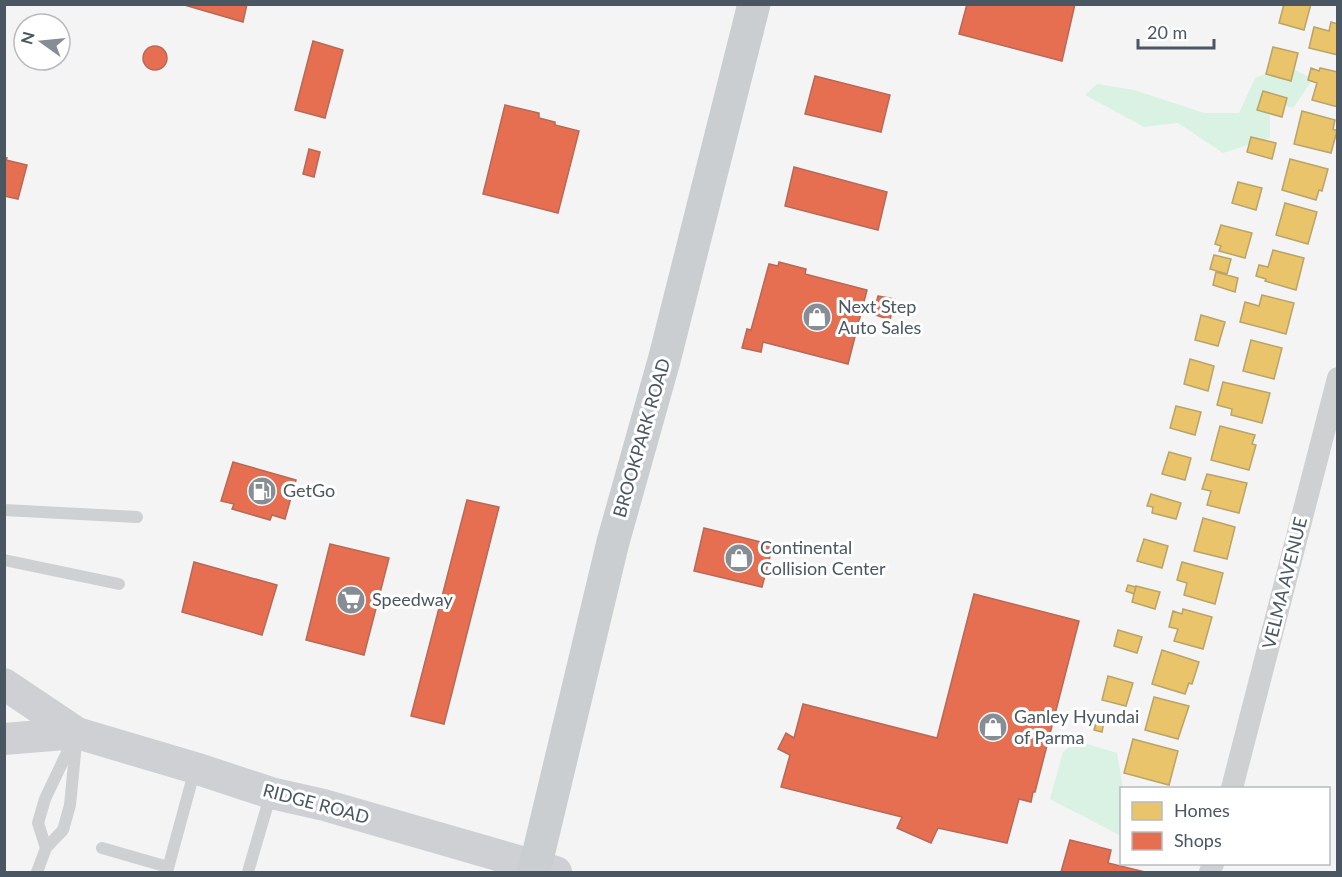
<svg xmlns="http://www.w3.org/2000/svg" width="1342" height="877" viewBox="0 0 1342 877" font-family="Lato,sans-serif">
<rect width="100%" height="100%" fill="#f4f4f4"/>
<path fill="#d9f2e3" d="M1278,69H1293L1313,79L1293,108L1274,102L1271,92L1258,104L1270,115V138L1223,153L1178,123L1144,127L1085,95L1097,84L1134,90L1204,113H1239L1255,78Z
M1077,741L1117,753L1123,788H1122L1121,836L1050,799L1063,752Z"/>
<path fill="#e9c46a" stroke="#b9a367" stroke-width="1.5" d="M1284,4H1311L1304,30L1279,23Z
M1331,22L1338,24V55L1309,48L1314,27L1329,31Z
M1273,47L1298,53L1291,81L1266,74Z
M1311,68L1319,71L1320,68L1338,72V107L1312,100L1317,83L1308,80Z
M1263,91L1287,98L1282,117L1257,110Z
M1302,111L1335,120L1333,129L1337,131L1331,153L1294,144Z
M1251,137L1276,143L1272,159L1247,152Z
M1290,159L1328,169L1322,191L1319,190L1316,200L1282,190Z
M1238,182L1262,188L1256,210L1232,203Z
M1285,203L1317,212L1308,244L1276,235Z
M1221,225L1252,233L1245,258L1219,251L1221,246L1215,244Z
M1273,250L1304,258L1296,290L1265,281L1266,279L1256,276L1259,265L1268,267Z
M1214,255L1231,259L1227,274L1210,269Z
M1216,272L1238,278L1235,292L1213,285Z
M1262,295L1294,303L1286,334L1240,322L1245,302L1259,306Z
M1201,315L1225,322L1218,346L1195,340Z
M1251,340L1282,348L1274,379L1243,371Z
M1190,359L1214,366L1208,391L1184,384Z
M1223,382L1270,393L1262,423L1231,415L1232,409L1217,405Z
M1176,406L1201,412L1195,435L1170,428Z
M1220,426L1255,435L1252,444L1256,445L1249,470L1211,460Z
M1169,452L1191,458L1185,480L1162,474Z
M1207,474L1247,483L1239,513L1207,505L1211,491L1202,489Z
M1151,494L1181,503L1176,519L1152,513L1153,507L1147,506Z
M1203,518L1235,527L1227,559L1194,551Z
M1144,539L1168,546L1162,568L1137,561Z
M1182,562L1223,573L1215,604L1184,595L1187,583L1177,580Z
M1128,585L1136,587L1134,594L1126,591Z
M1136,586L1160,592L1155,609L1132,602Z
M1183,609L1212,617L1203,649L1174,641L1178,629L1169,627L1173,611L1182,614Z
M1118,630L1142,637L1137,653L1114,646Z
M1162,650L1199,662L1192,684L1189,683L1185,694L1152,684Z
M1108,676L1133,683L1126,706L1102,700Z
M1154,697L1189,706L1178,739L1145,730Z
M1097,720L1104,722L1102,732L1094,730Z
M1133,739L1178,751L1169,785L1124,773Z"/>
<path fill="#e76f51" stroke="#b86856" stroke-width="1.5" d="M181,4H247L243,22Z
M967,4H1075L1062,61L959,34Z
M313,41L343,50L325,118L295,110Z
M143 58a12 12 0 1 1 24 0a12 12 0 1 1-24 0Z
M815,76L890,95L881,132L805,114Z
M505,105L539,113V118L555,122V125L579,131L558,213L483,194Z
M309,149L320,152L314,177L303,174Z
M4,157L7,158L6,160L27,165L18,199L4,196Z
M794,167L887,192L878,230L785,206Z
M779,262L806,269L805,274L867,290L848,364L763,342L761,352L742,348L747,329L751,330L769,264L778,266Z
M878,296L895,299L890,320L873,314Z
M233,462L296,480L285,519L272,515L270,520L232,509L234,504L221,501Z
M467,500L499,507L444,724L411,716Z
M704,528L773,545L762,587L694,571Z
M330,544L389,558L364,655L306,640Z
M194,562L277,585L262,635L182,612Z
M974,594L1079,621L1035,792H1033L1031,802L1019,799L1007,843L938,828L931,843L897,828L902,817L781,787L790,755L778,749L786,733L794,738L803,704L937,738Z
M1070,840L1111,850L1108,863L1145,872H1061Z"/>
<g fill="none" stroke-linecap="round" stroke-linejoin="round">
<path stroke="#ced0d2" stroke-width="12" d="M4,510L137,517
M4,560L119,584
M46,848L38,823L45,799L73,740
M102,848L168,867
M37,872L46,848L63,830L70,805L77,733
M167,872L195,769
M248,872L271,793"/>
<path stroke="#ced0d2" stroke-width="22" d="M1232,788L1338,378
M1210,872L1213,864"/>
<path stroke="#ced0d4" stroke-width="32" d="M4,684L77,733L195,768L271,793L324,805L556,872
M4,739L77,733"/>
<path stroke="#caced1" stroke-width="33" d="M534,872L613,542L665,357L754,4"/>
</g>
<defs>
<g id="shop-disc" transform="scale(1.5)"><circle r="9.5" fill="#868d94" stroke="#fff"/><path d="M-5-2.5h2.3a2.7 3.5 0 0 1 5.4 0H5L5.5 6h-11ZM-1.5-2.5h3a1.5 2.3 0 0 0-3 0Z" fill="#fff"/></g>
<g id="fuel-disc" transform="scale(1.5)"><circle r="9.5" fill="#868d94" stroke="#fff"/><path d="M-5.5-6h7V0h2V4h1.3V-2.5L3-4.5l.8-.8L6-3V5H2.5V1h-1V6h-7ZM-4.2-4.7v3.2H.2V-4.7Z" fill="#fff"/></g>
<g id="supermarket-disc" transform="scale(1.5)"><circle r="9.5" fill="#868d94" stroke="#fff"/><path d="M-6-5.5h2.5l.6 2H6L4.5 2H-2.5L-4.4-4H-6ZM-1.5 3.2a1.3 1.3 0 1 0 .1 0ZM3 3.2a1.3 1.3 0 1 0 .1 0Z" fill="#fff"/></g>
</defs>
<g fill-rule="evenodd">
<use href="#shop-disc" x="817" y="317"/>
<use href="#fuel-disc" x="262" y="491"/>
<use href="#shop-disc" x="739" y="558"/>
<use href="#supermarket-disc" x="351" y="600"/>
<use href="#shop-disc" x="993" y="727"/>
</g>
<g text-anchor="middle" stroke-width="6" stroke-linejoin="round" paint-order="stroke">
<g font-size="18" fill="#4a5661" stroke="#fff" text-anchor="start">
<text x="838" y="313">Next Step<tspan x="838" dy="21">Auto Sales</tspan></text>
<text x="283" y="497">GetGo</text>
<text x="760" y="554">Continental<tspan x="760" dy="21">Collision Center</tspan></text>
<text x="372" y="606">Speedway</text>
<text x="1014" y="723">Ganley Hyundai<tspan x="1014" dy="21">of Parma</tspan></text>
</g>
<g font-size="18" fill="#4a5661" stroke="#fff">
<text transform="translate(642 438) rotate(-74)" y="6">BROOKPARK ROAD</text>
<text transform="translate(1285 583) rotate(-76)" y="6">VELMA AVENUE</text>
<text transform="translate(316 804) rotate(15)" y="6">RIDGE ROAD</text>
</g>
</g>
<rect width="1342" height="877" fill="none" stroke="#4a5661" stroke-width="12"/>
<rect x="1120" y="787" width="210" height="78" fill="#ffffff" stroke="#b7bbc0" stroke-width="1.5"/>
<rect x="1132" y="802" width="30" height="18" fill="#e9c46a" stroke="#b7bbc0" stroke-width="1.5"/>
<text x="1174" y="817" font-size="18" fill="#4a5661">Homes</text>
<rect x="1132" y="832" width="30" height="18" fill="#e76f51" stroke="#b7bbc0" stroke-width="1.5"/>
<text x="1174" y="847" font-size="18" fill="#4a5661">Shops</text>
<g transform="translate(42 42) rotate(285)"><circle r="28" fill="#ffffff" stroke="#b7bbc0" stroke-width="1.5"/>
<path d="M0-4.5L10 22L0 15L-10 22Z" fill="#868d94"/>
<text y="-9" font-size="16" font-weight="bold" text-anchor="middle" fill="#4a5661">N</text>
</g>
<path d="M1138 39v9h76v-9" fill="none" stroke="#4a5661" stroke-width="3"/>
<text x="1147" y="39" font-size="18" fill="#4a5661" stroke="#ffffff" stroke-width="4.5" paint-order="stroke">20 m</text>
</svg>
